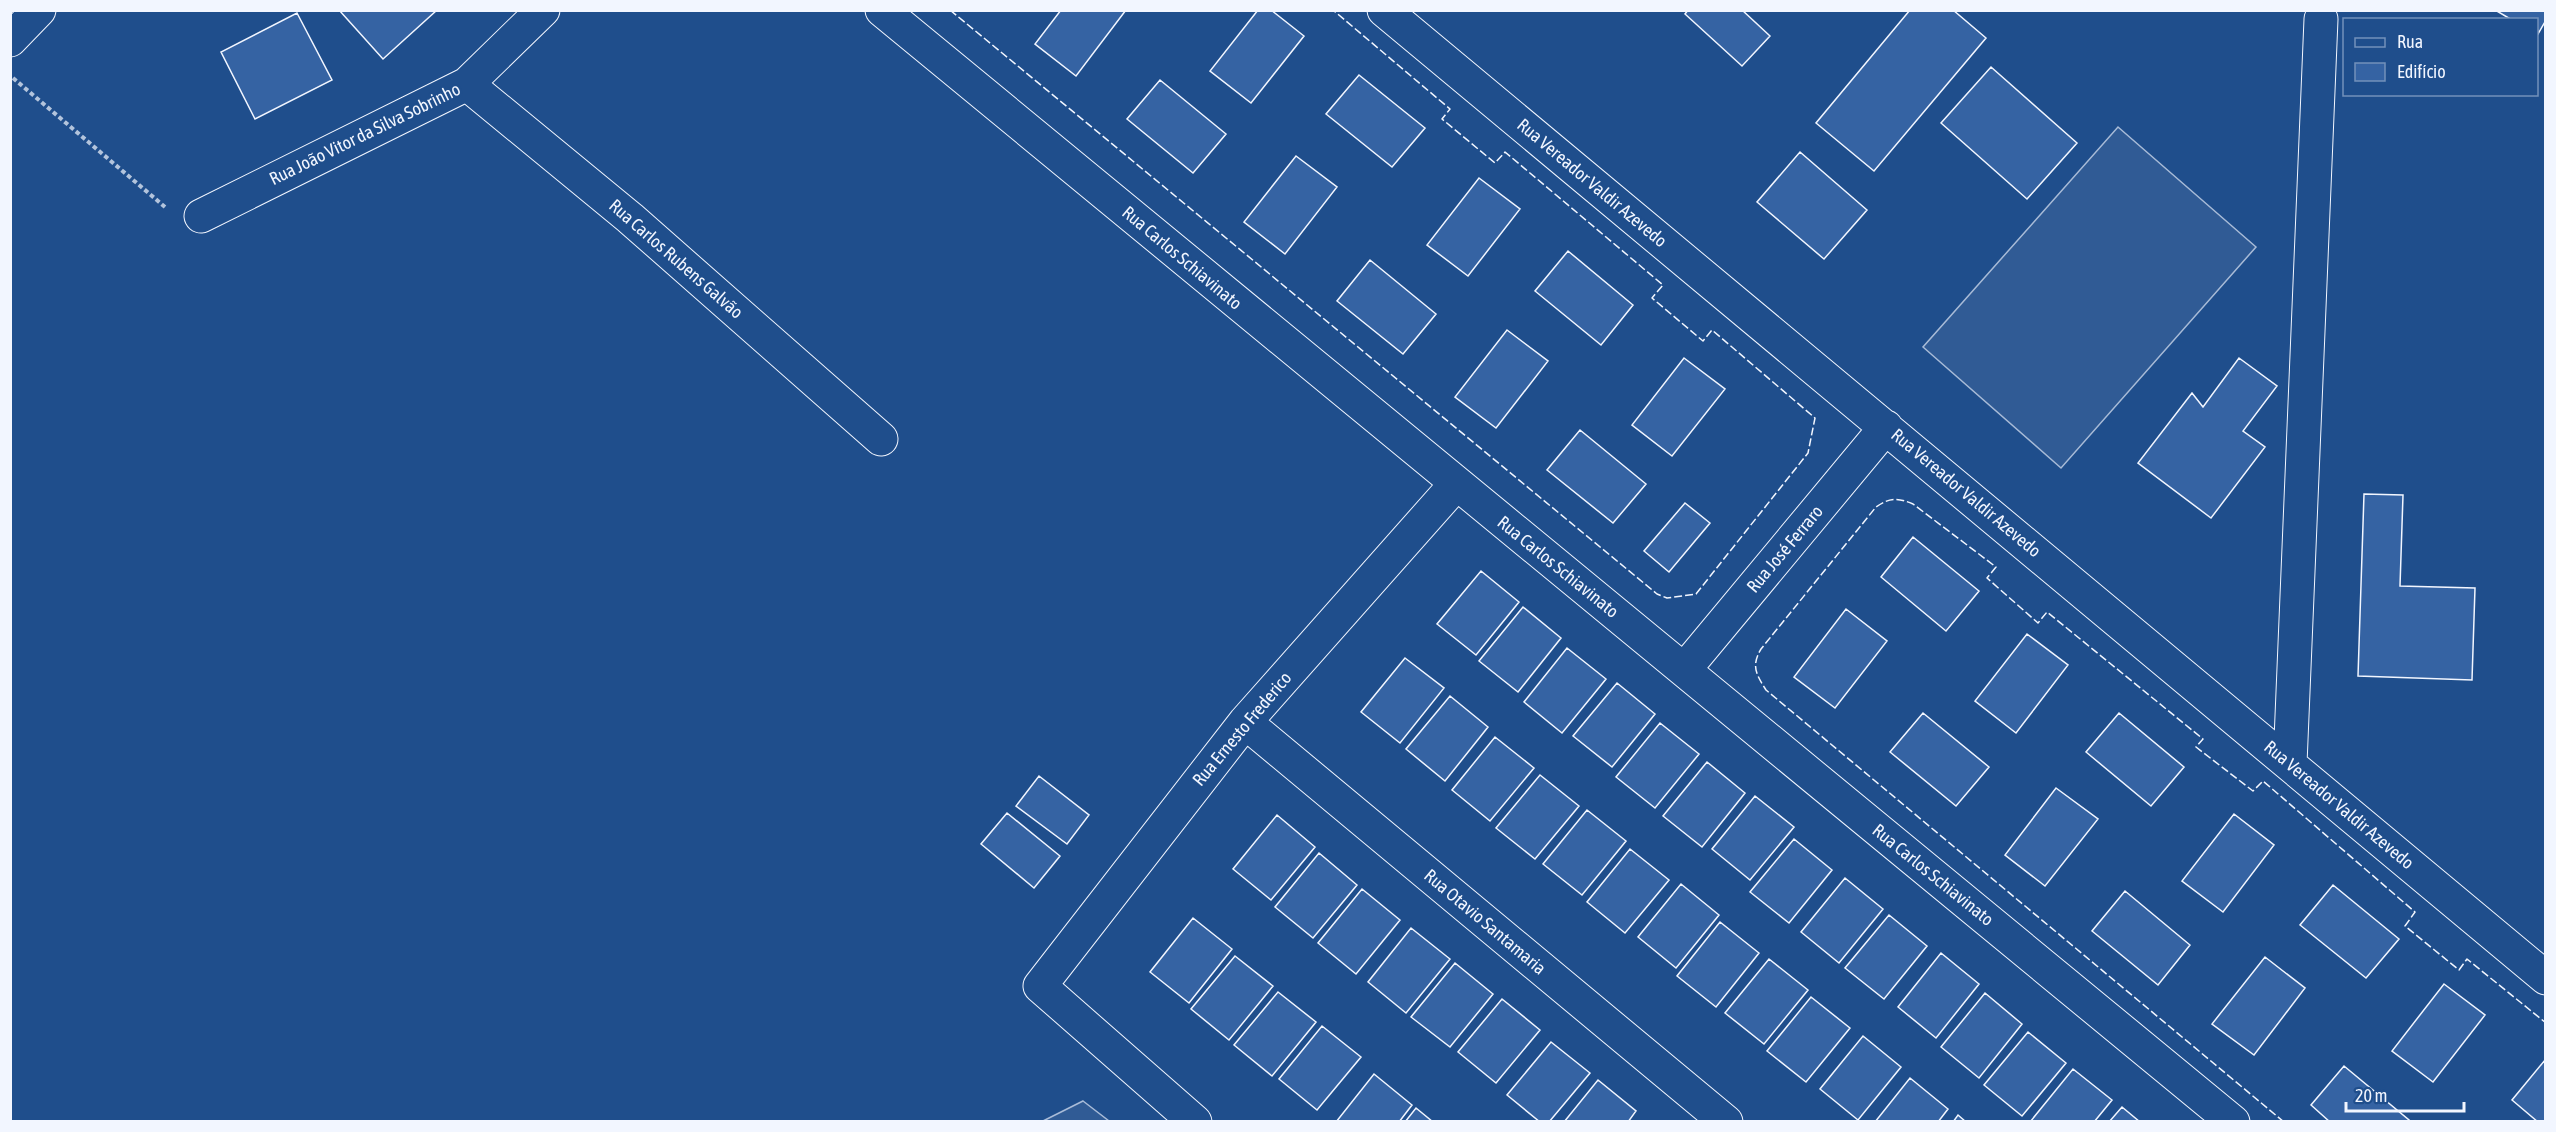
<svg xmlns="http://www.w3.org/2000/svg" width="2556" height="1132" viewBox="0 0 2556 1132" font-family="'Asap Condensed',sans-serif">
<rect width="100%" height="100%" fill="#1f4e8c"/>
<path fill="#305b95" stroke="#a8bbd7" stroke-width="1.5" d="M2118,127L2256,247L2061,468L1923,347Z
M1083,1101L1109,1121H1043Z"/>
<path fill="#3563a3" stroke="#f2f6ff" stroke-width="1.5" d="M339,10H437L383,59Z
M1061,10H1126L1076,76L1035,44Z
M1258,10H1271L1304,36L1251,103L1210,71Z
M1688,10H1742L1770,36L1742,66L1685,14Z
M1910,10H1953L1986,38L1874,171L1816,123Z
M2495,10H2546V20L2538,34L2536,20H2512Z
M297,13L332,80L255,119L221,52Z
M1991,67L2077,143L2027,199L1941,123Z
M1359,75L1425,128L1392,167L1326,114Z
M1160,80L1226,134L1193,173L1127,119Z
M1800,152L1867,210L1824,259L1757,202Z
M1296,156L1337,187L1285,254L1244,222Z
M1479,178L1520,209L1468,276L1427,245Z
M1568,251L1633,305L1601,345L1535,291Z
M1370,260L1436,314L1403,354L1337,301Z
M1507,330L1548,361L1496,428L1455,397Z
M1684,358L1725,389L1672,456L1632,425Z
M2239,358L2277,386L2243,431L2265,447L2211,518L2138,463L2192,393L2203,407Z
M1580,430L1646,484L1613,523L1547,470Z
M2364,494L2403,495L2400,586L2475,588L2472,680L2358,676Z
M1685,503L1710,523L1669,572L1644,551Z
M1913,537L1979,591L1946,631L1881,577Z
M1481,571L1519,602L1476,655L1437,624Z
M1523,607L1561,638L1518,692L1479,661Z
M1846,609L1887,641L1835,708L1794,677Z
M2027,634L2068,665L2016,733L1975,701Z
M1567,648L1606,679L1562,733L1524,702Z
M1405,658L1444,688L1400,743L1361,712Z
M1617,683L1655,714L1612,767L1573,736Z
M1450,696L1488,727L1445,781L1406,749Z
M1923,713L1989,767L1956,806L1890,752Z
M2119,713L2184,767L2151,806L2086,752Z
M1660,723L1699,754L1655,808L1616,777Z
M1495,737L1534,768L1490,821L1452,790Z
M1707,762L1745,793L1702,847L1663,816Z
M1540,775L1579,806L1535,859L1496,828Z
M1039,776L1089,815L1067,844L1016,806Z
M2056,788L2098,819L2045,886L2005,855Z
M1755,796L1794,827L1750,880L1712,849Z
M1587,810L1626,841L1582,895L1543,864Z
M1007,813L1060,856L1034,888L981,844Z
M2234,814L2274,845L2223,912L2182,881Z
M1277,815L1315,847L1271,900L1233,869Z
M1794,839L1832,870L1789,923L1750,892Z
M1630,849L1669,880L1625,933L1587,902Z
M1319,853L1357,885L1313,938L1275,907Z
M1845,878L1883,909L1839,963L1801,932Z
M1681,884L1719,915L1676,968L1638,937Z
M2333,885L2399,939L2366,978L2300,925Z
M1362,889L1400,920L1356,974L1318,943Z
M2125,891L2190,945L2158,985L2092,931Z
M1889,915L1927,946L1884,999L1845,968Z
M1193,918L1232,949L1189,1003L1150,972Z
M1720,922L1759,953L1716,1007L1677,976Z
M1411,928L1450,959L1406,1013L1368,982Z
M1941,953L1979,984L1936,1038L1898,1007Z
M1235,956L1273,986L1229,1040L1191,1009Z
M2265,957L2305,988L2254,1055L2212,1024Z
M1769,959L1808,990L1764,1044L1725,1013Z
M1455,963L1493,994L1450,1047L1411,1017Z
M2444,984L2485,1015L2433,1082L2392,1051Z
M1278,992L1316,1022L1272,1076L1234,1045Z
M1985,993L2022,1024L1979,1078L1941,1047Z
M1811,997L1850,1028L1806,1082L1767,1051Z
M1502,999L1540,1030L1496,1083L1458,1052Z
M1322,1026L1361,1057L1317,1110L1279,1079Z
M2028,1032L2066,1063L2022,1116L1984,1085Z
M1863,1036L1901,1067L1858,1120L1820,1089Z
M1551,1042L1590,1073L1549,1122H1540L1507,1095Z
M2545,1060L2546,1122H2538L2512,1100Z
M2344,1066L2409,1120L2408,1122H2330L2311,1105Z
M2073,1069L2112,1100L2094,1122H2030Z
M1374,1074L1412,1105L1399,1122H1336Z
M1910,1078L1948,1109L1938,1122H1875Z
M1598,1080L1636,1111L1628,1122H1564Z
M2122,1107L2140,1122H2109Z
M1416,1108L1433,1122H1405Z
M1958,1115L1966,1122H1953Z"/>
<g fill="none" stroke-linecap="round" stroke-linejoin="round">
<g stroke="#f2f6ff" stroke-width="35">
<path id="minor" d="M882,10L2233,1122
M1384,10L2546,978
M10,40L39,10
M467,84L630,218L881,439
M201,216L467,84L543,10
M1684,670L1886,427
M1245,722L1726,1122
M2290,764L2321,19
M1195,1122L1040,986L1245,722L1456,484"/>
</g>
<path stroke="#b3c4dc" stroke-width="4" stroke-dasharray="4.5 3" stroke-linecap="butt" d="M13,78L165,207"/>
<use href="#minor" stroke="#1f4e8c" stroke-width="33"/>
<path stroke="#f2f6ff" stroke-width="1.5" stroke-dasharray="8 3" stroke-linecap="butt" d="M950,10L1657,594L1667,598L1696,594L1808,453L1815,418L1712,330L1703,341L1652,298L1663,285L1505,152L1495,163L1442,119L1450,109L1333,10
M2284,1122L1766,690C1756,674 1751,666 1761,649L1876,507C1889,498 1897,497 1913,504L1996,567L1987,578L2038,623L2047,612L2203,739L2196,747L2253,791L2263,781L2415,912L2405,926L2459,970L2467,959L2546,1023"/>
</g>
<g text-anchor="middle" stroke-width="4.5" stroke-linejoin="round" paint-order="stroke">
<g font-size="18" fill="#f2f6ff" stroke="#1f4e8c">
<text transform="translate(365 134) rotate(-26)" y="6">Rua João Vitor da Silva Sobrinho</text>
<text transform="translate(1592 183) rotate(40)" y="6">Rua Vereador Valdir Azevedo</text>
<text transform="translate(1182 258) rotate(40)" y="6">Rua Carlos Schiavinato</text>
<text transform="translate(676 259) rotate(41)" y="6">Rua Carlos Rubens Galvão</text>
<text transform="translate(1966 493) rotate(40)" y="6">Rua Vereador Valdir Azevedo</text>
<text transform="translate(1785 549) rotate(-50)" y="6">Rua José Ferraro</text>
<text transform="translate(1558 567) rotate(39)" y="6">Rua Carlos Schiavinato</text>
<text transform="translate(1242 729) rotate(-50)" y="6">Rua Ernesto Frederico</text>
<text transform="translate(2339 805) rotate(40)" y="6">Rua Vereador Valdir Azevedo</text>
<text transform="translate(1933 875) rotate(39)" y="6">Rua Carlos Schiavinato</text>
<text transform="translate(1485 922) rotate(40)" y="6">Rua Otavio Santamaria</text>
</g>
</g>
<rect width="2556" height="1132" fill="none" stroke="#f2f6ff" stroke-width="24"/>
<rect x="2343" y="18" width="195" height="78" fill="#1f4e8c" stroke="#7391ba" stroke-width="1.5"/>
<rect x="2355" y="38" width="30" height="9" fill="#1f4e8c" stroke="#7391ba" stroke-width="1.5"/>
<text x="2397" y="48" font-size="18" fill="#f2f6ff">Rua</text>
<rect x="2355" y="63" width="30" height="18" fill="#3563a3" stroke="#7391ba" stroke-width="1.5"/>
<text x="2397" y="78" font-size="18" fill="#f2f6ff">Edifício</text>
<path d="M2346 1102v9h118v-9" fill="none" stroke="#f2f6ff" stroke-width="3"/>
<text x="2355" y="1102" font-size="18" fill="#f2f6ff" stroke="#1f4e8c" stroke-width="4.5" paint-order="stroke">20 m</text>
</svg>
